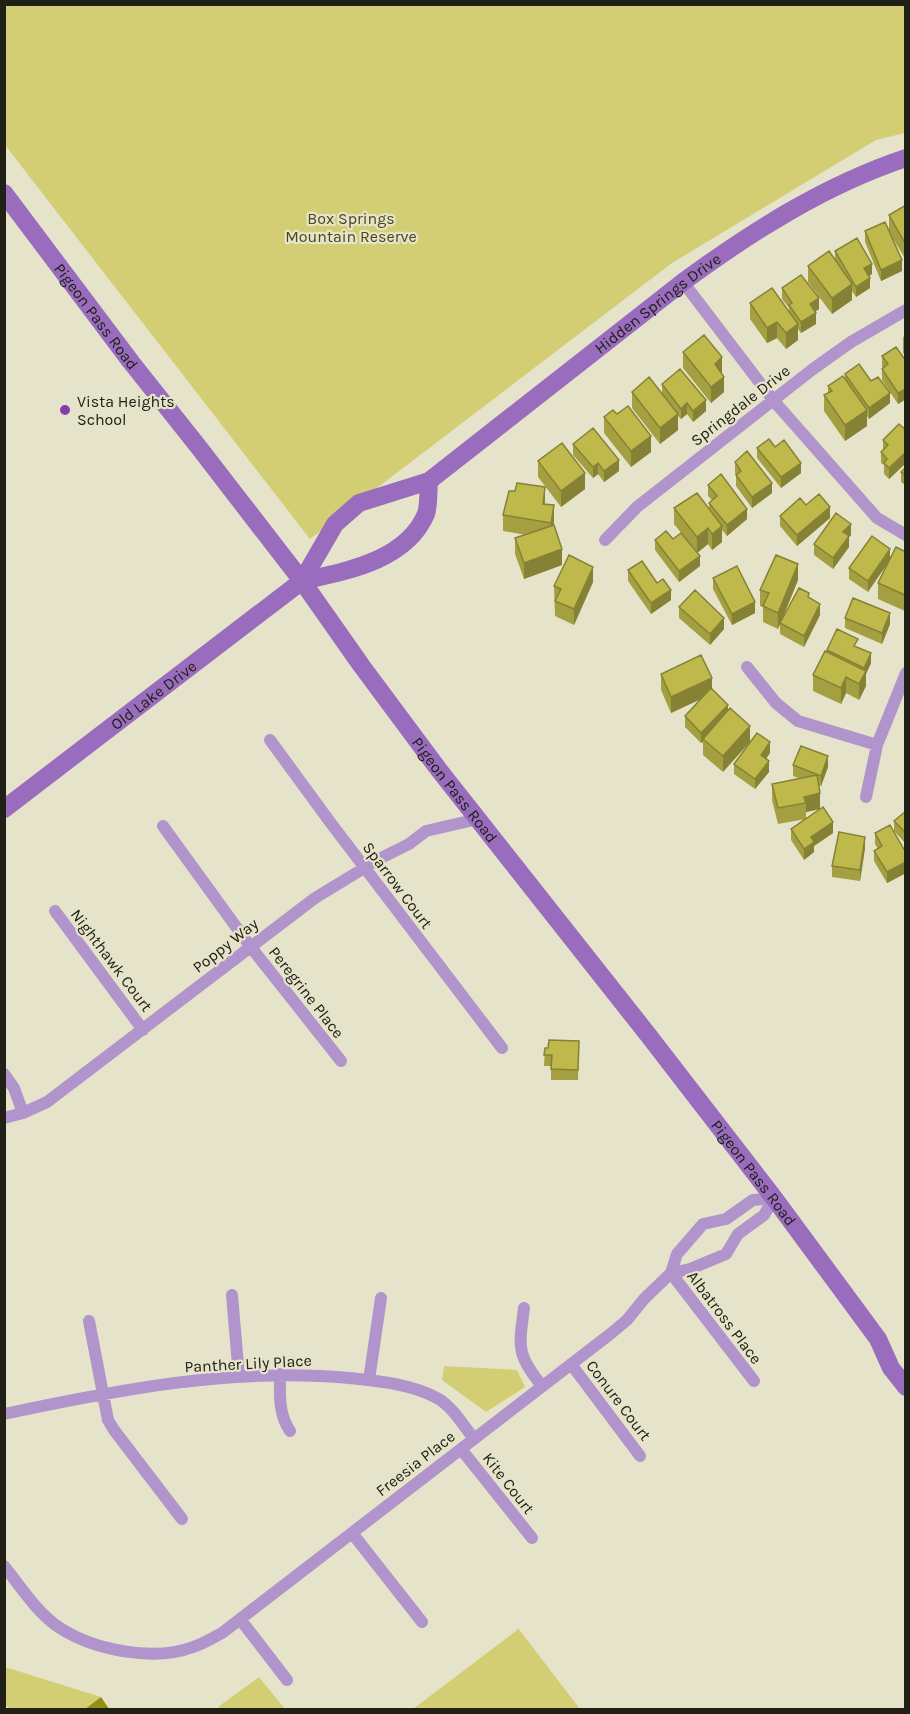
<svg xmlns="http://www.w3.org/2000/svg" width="910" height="1714" viewBox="0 0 910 1714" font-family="Karla,sans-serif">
<rect width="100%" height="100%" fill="#e5e4ca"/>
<path fill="#d3ce74" d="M5,5H905V133L876,140L672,263L310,539L5,145Z
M444,1366L517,1370L525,1387L486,1412L442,1380Z
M518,1628L580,1709H413L516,1631Z
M5,1667L101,1697L85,1709H9L5,1704Z
M259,1677L285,1709L226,1710L218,1707Z"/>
<path fill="#958e13" d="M101,1697L109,1709H85Z"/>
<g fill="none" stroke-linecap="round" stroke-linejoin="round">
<path stroke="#b294cc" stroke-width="12" d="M683,282L773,400L877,518L906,535
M605,540L637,507L813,369L851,342L906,310
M747,667L776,703L798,721L877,745
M270,740L330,822L502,1048
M866,797L877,745L906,673
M163,826L250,946L341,1061
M55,911L143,1030
M4,1074L14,1088L23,1113
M4,1118L23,1113L47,1102L315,898L379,859L409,844L426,831L478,819
M671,1273L754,1381
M671,1273L690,1269L726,1254L738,1234L764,1215L774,1198
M232,1295L239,1377
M524,1308C519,1347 516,1354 542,1386
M89,1321L108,1420L114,1430L182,1519
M571,1364L640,1456
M280,1374C280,1395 278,1413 290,1431
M369,1380L381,1298
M4,1414C117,1390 233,1367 349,1378C378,1381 411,1384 437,1398C453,1407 463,1425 474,1439
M461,1449L532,1538
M352,1533L422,1622
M4,1566C21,1587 37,1613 60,1628C94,1650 154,1662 193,1647C203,1644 212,1638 222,1633L609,1335L627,1320L644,1299L671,1273L677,1254L703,1224L726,1219L753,1200L774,1198
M240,1619L287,1680"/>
<g stroke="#996cbe" stroke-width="18">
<path id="s1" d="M4,193L131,362L197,445L302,581L361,665L439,770L649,1036L774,1198L878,1339L891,1368L906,1387"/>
<path d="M302,581C346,571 406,561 426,514C429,505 428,491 429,481"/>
<path id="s2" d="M4,809L302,581L335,524L359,503L429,481L683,282C751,232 825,185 906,158"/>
</g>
</g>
<path fill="#a49f41" d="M906,205V260L892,237L902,271L881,281L865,242V231L889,229V215Z
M835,251L872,274L869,276L870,288L856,297L852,291V300L832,314L808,282V266L835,259Z
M782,288L819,309L815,312L816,324L801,333L798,329V340L786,349L777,338L767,343L750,319V303L789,311V308L782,299Z
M906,335V356L903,353V337Z
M683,352L722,373L724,392L711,403L683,368Z
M882,356L906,361V399L898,404L882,380V369L883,368L882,367Z
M845,374L871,381L890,403L869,419L867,416V426L845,441L824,411V395L828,393V386L845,378Z
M662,384L706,411L693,422L687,414L681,419L678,416V430L660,444L632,408V392L662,393Z
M617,414L651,452L631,467L604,433V417Z
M906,430V463L889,479L884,474V465L881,463V452L883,450V440Z
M573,444L619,471L604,482L598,474L593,478L573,455Z
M775,447L801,473L781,488L757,458V448Z
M538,461L585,489L561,507L538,477Z
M735,462L772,493L752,508L736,486V475L735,473Z
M906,467V486L901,482V472Z
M708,485L747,519L727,536L722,530V542L712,550L708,544L697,553L700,566L679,582L655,550V540L686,539L674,524V508H709V503L712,500L708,496Z
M545,504L554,521V525L562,565L524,579L515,554V538L526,535L503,531V515Z
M806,505L830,518L797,546L780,526V516Z
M851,535L849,537V547L833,569L814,555V544Z
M872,536L868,592L849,579V568Z
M906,552V610L905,611L878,599V583Z
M628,570L657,583L671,600L651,614L628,581Z
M713,578L755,613L732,625L713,589Z
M798,580L778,629L763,622V607L760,606V590Z
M593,582L574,625L555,616L554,586Z
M809,598L820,615L804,647L780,634V623Z
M679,607L724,629L710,645L679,618Z
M845,618L890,624L882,644L845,628Z
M858,647L871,663L866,674V686L859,700L846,693L841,704L813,691V675L827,652V650Z
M661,674L712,689L728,705L723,772L703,755V742L701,743L685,727V716L700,699L671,713L661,690Z
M770,753L766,759L769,772L755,789L734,774V764Z
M793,765L828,767L821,786H819L820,809L806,812V819L778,824L772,800V784L799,778L793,776Z
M906,811V844L894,831V821Z
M791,829L833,833L814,846V852L804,860L791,840Z
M875,833L906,853V873L887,883L874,861V851L878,849L875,844Z
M865,848L860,881L832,877V866Z
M579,1041L578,1080H551V1066H544L545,1048H548Z"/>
<path fill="#868235" d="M902,260V271L881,281V270Z
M872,264V274L864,279V268Z
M870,278V288L856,297V287Z
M852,284V300L832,314V298Z
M819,298V309L810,315V304Z
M816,313V324L801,333V322Z
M777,322V338L767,343V328Z
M798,324V340L786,349V333Z
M722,357V373L715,380V364Z
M724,377V392L711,403V387Z
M906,389V399L898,404V393Z
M890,393V403L869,419V408Z
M706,400V411L693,422V411Z
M687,403V414L681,419V409Z
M867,410V426L845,441V425Z
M678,414V430L660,444V428Z
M651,436V452L631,467V451Z
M906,452V463L889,479V468Z
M619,460V471L604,482V471Z
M598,463V474L593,478V467Z
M801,463V473L781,488V477Z
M585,473V489L561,507V491Z
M772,483V493L752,508V497Z
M545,487V502L543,520V504Z
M554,505V521L551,538V523Z
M830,507V518L797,546V535Z
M747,509V519L727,536V525Z
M851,524V535L849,537V547L833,569V558L843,532Z
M722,526V542L712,550V534Z
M708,528V544L697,553V537Z
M562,549V565L524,579V563Z
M890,549V560L868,592V581Z
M700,556V566L679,582V571Z
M798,564V580L778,629V613Z
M593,567V582L574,625V609Z
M671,590V600L651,614V603Z
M906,594V610L905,611V595Z
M755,602V613L732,625V614Z
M820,604V615L804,647V636Z
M890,613V624L882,644V633Z
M724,618V629L710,645V634Z
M871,653V663L866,674V686L859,700V684L864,675V668Z
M846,677V693L841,704V688Z
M712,678V694L671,713V697Z
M728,705V715L703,739V742L701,743V733Z
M750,726V742L723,772V756Z
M770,742V753L761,765V755Z
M828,756V767L821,786V776Z
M769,761V772L755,789V779Z
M820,793V809L806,812V803L804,797Z
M833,822V833L814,846V852L804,860V849L811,837Z
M865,837V848L860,881V870Z
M906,862V873L887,883V872Z"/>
<path fill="#bfb94c" stroke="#868235" stroke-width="1.5" d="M906,205V245L889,215Z
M885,222L902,260L881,270L865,231Z
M857,238L872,264L864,268L870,278L856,287L835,251Z
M829,251L852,284L832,298L808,266Z
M801,275L819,298L810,304L816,313L801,322L789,305L792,303L782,288Z
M772,288L798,324L786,333L777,322L767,328L750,303Z
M704,335L722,357L715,364L724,377L711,387L683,352Z
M896,347L906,361V389L898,393L882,369L888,364L882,356Z
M859,364L871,381L878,377L890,393L869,408L845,374Z
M680,369L706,400L693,411L687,403L681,409L662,384Z
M843,376L867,410L845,425L824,395L832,391L828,386Z
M649,377L678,414L660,428L632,392Z
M628,406L651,436L631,451L604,417L613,410L617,414Z
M899,424L906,430V452L889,468L884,463L887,459L881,452L888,445L883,440Z
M593,428L619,460L604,471L598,463L593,467L573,444Z
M769,439L775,447L784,440L801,463L781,477L757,448Z
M562,443L585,473L561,491L538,461Z
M747,451L772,483L752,497L736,475L741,471L735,462Z
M906,467V475L901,472Z
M721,474L747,509L727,525L709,503L717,496L708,485Z
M517,483L545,487L543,504L554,505L551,523L503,515L509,491H515Z
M697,493L722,526L712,534L708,528L697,537L674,508Z
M819,494L830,507L797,535L780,516L800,498L806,505Z
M836,513L851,524L843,532L849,536L833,558L814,544Z
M554,525L562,549L524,563L515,538Z
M666,531L673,539L681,533L700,556L679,571L655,540Z
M872,536L890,549L868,581L849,568Z
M896,547L906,552V594L905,595L878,583Z
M569,555L593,567L574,609L555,601L561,589L554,586Z
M776,555L798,564L778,613L763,606L769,593L760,590Z
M642,561L657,583L663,579L671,590L651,603L628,570Z
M737,566L755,602L732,614L713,578Z
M799,588L809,593L808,597L820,604L804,636L780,623Z
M695,590L724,618L710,634L679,607Z
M853,598L890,613L882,633L845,618Z
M837,629L858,639L854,646L871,653L864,668L827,650Z
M825,651L866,671L859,684L846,677L841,688L813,675Z
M701,655L712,678L671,697L661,674Z
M711,688L728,705L701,733L685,716Z
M730,708L750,726L723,756L703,739Z
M757,733L770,742L761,755L769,761L755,779L734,764Z
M801,746L828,756L821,776L793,765Z
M817,775L820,793L804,797L806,803L778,808L772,784Z
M823,807L833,822L811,837L814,842L804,849L791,829Z
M906,811V833L894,821Z
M890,825L906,853V862L887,872L874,851L882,846L875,833Z
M839,832L865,837L860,870L832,866Z
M549,1040L579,1041L578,1070L551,1069L552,1055H544L545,1048H548Z"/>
<circle fill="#823db1" stroke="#e5e4ca" stroke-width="2" cx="65" cy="410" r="6"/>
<g text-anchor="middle" stroke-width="4.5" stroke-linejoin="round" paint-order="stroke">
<g font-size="16" fill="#49471a" stroke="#e5e4ca">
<text x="351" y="224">Box Springs<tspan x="351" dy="18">Mountain Reserve</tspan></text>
</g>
<g font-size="16" fill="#202016" stroke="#e5e4ca">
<text dy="6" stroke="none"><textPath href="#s2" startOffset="836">Hidden Springs Drive</textPath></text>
<text dy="6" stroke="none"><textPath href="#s1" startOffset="154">Pigeon Pass Road</textPath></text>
<text transform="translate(740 405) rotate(-38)" y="6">Springdale Drive</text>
<text dy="6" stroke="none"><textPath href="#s2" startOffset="188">Old Lake Drive</textPath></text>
<text dy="6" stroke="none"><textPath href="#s1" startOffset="748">Pigeon Pass Road</textPath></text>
<text transform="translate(398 885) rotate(53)" y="6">Sparrow Court</text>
<text transform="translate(225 945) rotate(-38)" y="6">Poppy Way</text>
<text transform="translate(112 960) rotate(53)" y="6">Nighthawk Court</text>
<text transform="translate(307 992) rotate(52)" y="6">Peregrine Place</text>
<text dy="6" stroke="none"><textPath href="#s1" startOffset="1234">Pigeon Pass Road</textPath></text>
<text transform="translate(725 1317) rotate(53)" y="6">Albatross Place</text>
<text transform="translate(248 1363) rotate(-3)" y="6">Panther Lily Place</text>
<text transform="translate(619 1400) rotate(53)" y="6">Conure Court</text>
<text transform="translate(415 1463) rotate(-38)" y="6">Freesia Place</text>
<text transform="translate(509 1483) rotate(52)" y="6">Kite Court</text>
</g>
<g font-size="16" fill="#202016" stroke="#e5e4ca" text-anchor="start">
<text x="77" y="407">Vista Heights<tspan x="77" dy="18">School</tspan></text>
</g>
</g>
<rect width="910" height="1714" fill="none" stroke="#202016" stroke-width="12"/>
</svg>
